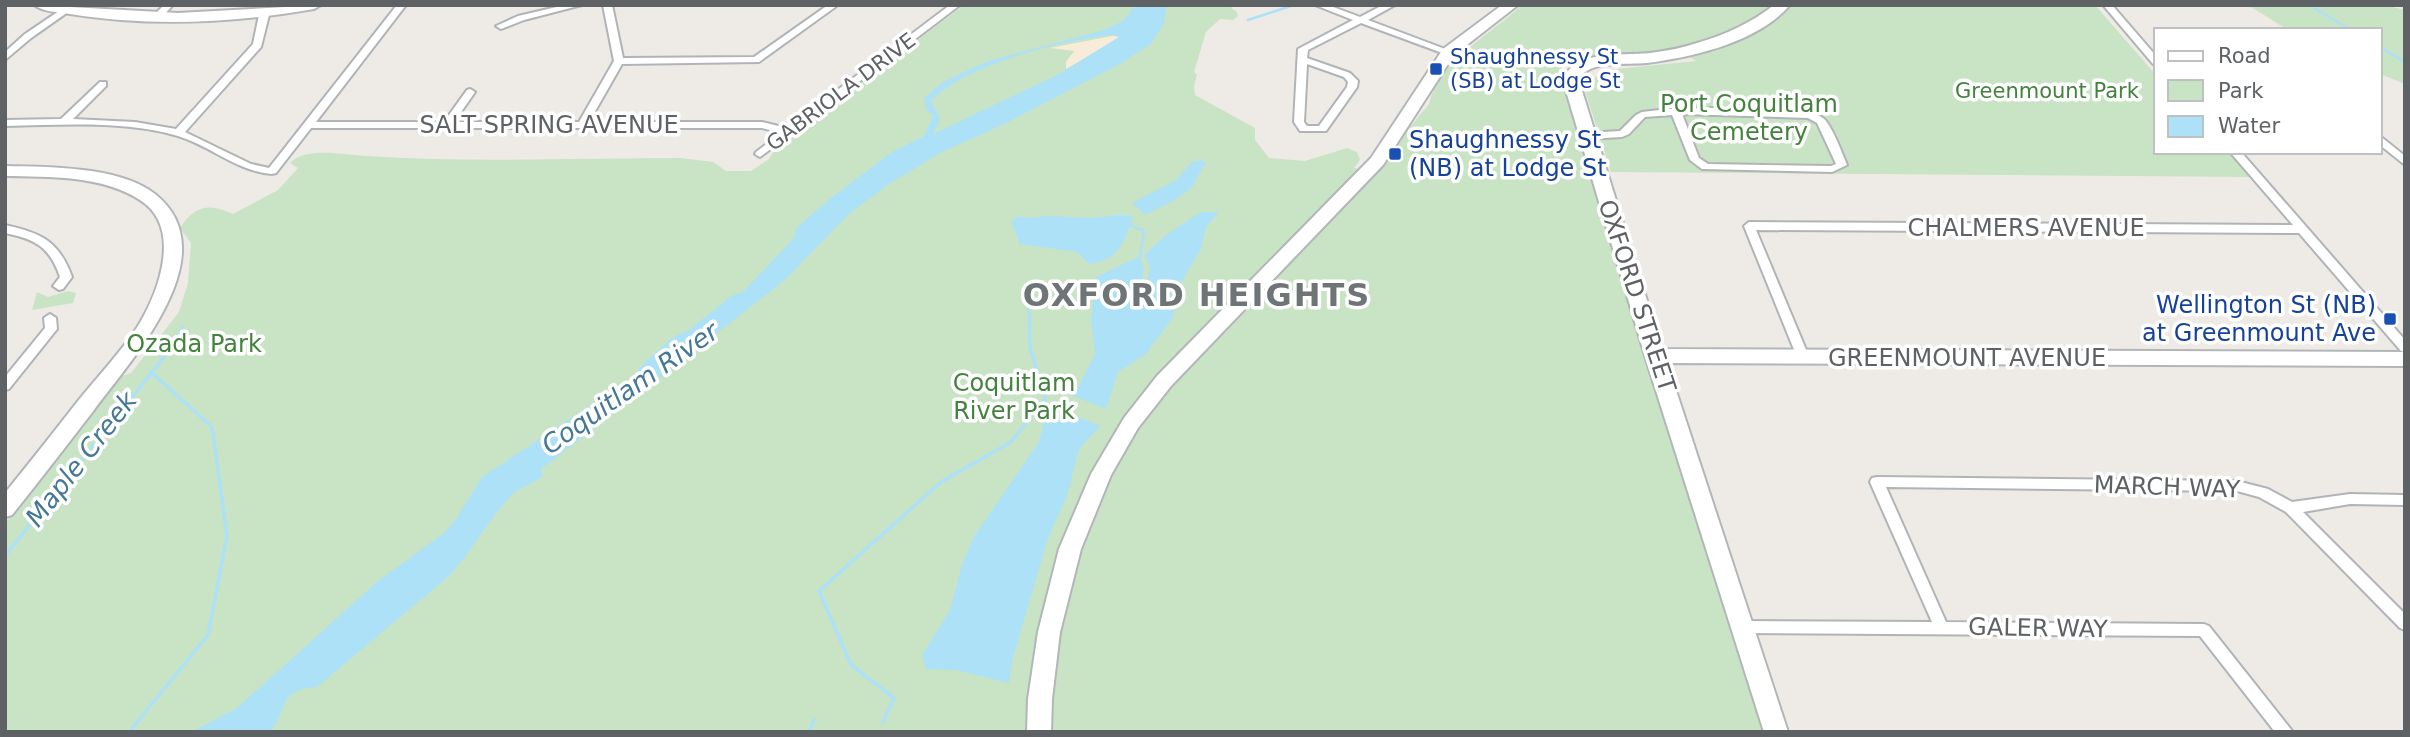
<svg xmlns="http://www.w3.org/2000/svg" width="2410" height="737" viewBox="0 0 2410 737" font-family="'DejaVu Sans',sans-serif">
<rect width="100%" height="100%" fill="#eeebe6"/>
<path fill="#c9e3c5" d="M964,5H1234L1231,8L1236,11L1238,16L1233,20L1220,19L1206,32L1194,72L1197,75L1194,86L1195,95L1255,128V140L1269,158L1305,161L1347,148L1357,152L1360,160L1354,168L1373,172L1429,104C1438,62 1492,33 1522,5H2095L2156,75V152H2228L2251,177L1611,172L1585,91C1590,82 1597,74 1607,70L1696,61L1677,49L1637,55L1560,61L1769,732H5V523L114,379L131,373L179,312L188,283L191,243L180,228C195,205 209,203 233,214L278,190L298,168L290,163C306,146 345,155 367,156C471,163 577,158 681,158L713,162L726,171H751L769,159L778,145Z
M2248,5H2384L2405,10V84L2380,74V30H2288Z
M68,291L76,293L73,303L32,310L37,292L48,297Z"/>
<path fill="#f7ecd8" d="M1117,35L1119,37L1115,42L1066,69V62L1074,51L1050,48Z"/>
<path fill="#ade1f7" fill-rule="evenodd" d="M1135,5H1167L1164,23L1151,44L1120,64L1002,125L940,153L889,184L849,214L784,281L544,467L540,471L544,475C534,484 521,486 511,496C488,520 472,551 449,576L317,687C277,690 289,709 270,732H191L237,708L379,580L444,533L456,519L482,477L603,397L608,392L627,384L644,363L672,338L689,330L731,296L743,292L794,238L796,228L832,197L892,152L924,136L933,116L927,110L924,98L943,82L988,61L1104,30L1123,21ZM1111,35L1119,37L1057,75L933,134L940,119L931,101C966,64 1060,41 1111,35Z
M1202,160L1206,164C1198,171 1198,181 1191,188C1178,200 1161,207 1145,215L1132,203L1176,180L1192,162Z
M1201,212H1219L1206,227L1200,251L1181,282L1172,319L1146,354L1118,372L1106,409L1074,396L1095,354L1091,320L1096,277L1140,256L1144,269L1136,307L1145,290L1150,268L1144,255L1166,235Z
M1120,214L1134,217C1121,244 1122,259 1089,264L1077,252L1020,244L1011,222L1018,216C1031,220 1039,216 1051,216C1076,217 1096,220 1120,214Z
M1061,410L1100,426L1079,449L1067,496L1048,538L1012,661L1009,683L956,670L926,669L922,655L950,610L962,565L973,538L1039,442L1044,422Z"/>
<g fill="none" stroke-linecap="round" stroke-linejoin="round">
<path stroke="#ade1f7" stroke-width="2.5" d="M2309,5L2351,30
M1248,20L1294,5
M2380,47L2405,62
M1130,225L1144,231L1140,256
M1028,299L1029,319"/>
<path stroke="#ade1f7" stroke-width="3.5" d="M5,556L161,361L183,328
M883,722L894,698L851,665L819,591L941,482L1011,442L1045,399L1030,347L1029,317
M129,732L208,635L227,536L212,427L151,372
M809,732L814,720"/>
<g stroke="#b1b4b7" stroke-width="4">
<path id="street" d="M164,5H173L161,18H155V14Z
M397,5H406L316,122H444L467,90L470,89L475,92L454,122H579L614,61L603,5H612L623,58L754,57L828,5H838L759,62L622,64L589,122H762L787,128L950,5H960L760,157L755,154L756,152L781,133L762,128H311L276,173L272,174C236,171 211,146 178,136C123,120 62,125 5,126V120L61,119L100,82H106V86L73,119L135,122L176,129L253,44L259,15L264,12L269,15L261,47L185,132L251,164L269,168Z
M565,5H582L524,20L501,29L496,26L518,16Z
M1315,5H1328L1360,17L1383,5H1395L1368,20L1453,52L1448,55L1445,54L1361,23L1308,50L1307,58L1350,73L1358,81L1357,87L1326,131H1300L1294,122L1298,49L1353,20ZM1307,64L1344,77L1348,82L1347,87L1319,126H1307L1304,122Z
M2103,5H2112L2156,56V65L2153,64Z
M65,7L70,10L68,12L31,38L5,60V52L25,34Z
M1714,108C1736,109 1814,105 1826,121C1835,133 1841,151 1847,165L1832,172L1702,169L1690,160L1672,115L1645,117L1629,134L1622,137L1587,139L1582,136L1587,133L1620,131L1636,115L1642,112L1668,109ZM1682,114L1808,118L1817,123L1836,164L1831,166L1708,164L1699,158Z
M2380,136L2405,156V165L2380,145Z
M2230,152H2241L2405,340V352L2401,351L2299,233L1756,230L1809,357L1803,361L1797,357L1744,226L1749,222L2293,225Z
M5,225C41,233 59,241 72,277L63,289L59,290L53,286L60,277C50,247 35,239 5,233Z
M50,314L56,318L57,329L9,389L5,390V377L45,328L44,318Z
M1877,477L2237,481L2268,489L2292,502L2350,494L2405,495V505L2350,504L2303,512L2405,614V630L2400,628L2286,512L2259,497L2237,491L1886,487L1946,622L2204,624L2209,626L2293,732H2275L2200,636L1743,633L1738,631L1736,627L1738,623L1743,621L1932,622L1870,482L1872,478Z"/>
</g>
<g stroke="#b2b6b9" stroke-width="4">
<path id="secondary" d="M34,5L178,13L321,5L314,9C233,23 151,27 70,14C59,12 43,12 34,5Z
M1502,5H1518L1454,55L1383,165L1171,386L1138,428L1111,475L1081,549L1060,632L1052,699L1051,732H1027L1028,699L1038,632L1059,549L1091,474L1124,418L1157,376L1371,158L1443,49Z
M1774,5H1790C1758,42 1694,57 1647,63C1626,65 1596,60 1580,76L1579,81L1662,349L2405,352V366L1667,363L1788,732H1764L1645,356L1563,81C1572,49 1624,56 1650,53C1666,51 1682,48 1697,43C1725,35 1751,23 1774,5Z
M5,166C49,167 119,166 155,194C229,253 132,359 94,410C67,445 40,480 12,515L5,517V493C30,462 54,432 78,401C98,376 121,352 138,326C159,292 183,227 140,200C101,175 50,177 5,176Z"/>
</g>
<use href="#street" fill="#fff" fill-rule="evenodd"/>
<use href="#secondary" fill="#fff" fill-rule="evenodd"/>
</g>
<g fill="#1a4fb4" stroke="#fff" stroke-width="2.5">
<rect x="1429" y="62" width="14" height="14" rx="3.5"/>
<rect x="1388" y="147" width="14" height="14" rx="3.5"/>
<rect x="2383" y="312" width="14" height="14" rx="3.5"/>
</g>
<g text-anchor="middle" stroke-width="7" stroke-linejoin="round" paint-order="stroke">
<g font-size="21" fill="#164399" stroke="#fff" text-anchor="start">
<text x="1450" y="64">Shaughnessy St<tspan x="1450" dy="24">(SB) at Lodge St</tspan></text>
</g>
<g font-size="21" fill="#44833e" stroke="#fff">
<text x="2047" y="98">Greenmount Park</text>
</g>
<g font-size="21" fill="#5e6265" stroke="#fff">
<text transform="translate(841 92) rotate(-37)" y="7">GABRIOLA DRIVE</text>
</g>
<g font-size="24" fill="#44833e" stroke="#fff">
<text x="1749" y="112">Port Coquitlam<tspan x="1749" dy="28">Cemetery</tspan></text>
<text x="194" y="352">Ozada Park</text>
<text x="1014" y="391">Coquitlam<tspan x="1014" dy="28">River Park</tspan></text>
</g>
<g font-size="24" fill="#5e6265" stroke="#fff">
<text x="549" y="133">SALT SPRING AVENUE</text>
<text x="2026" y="236">CHALMERS AVENUE</text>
<text transform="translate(1637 296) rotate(72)" y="8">OXFORD STREET</text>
<text x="1967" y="366">GREENMOUNT AVENUE</text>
<text transform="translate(2167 487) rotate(2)" y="8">MARCH WAY</text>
<text transform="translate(2038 628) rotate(1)" y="8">GALER WAY</text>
</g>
<g font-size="24" fill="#164399" stroke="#fff" text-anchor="start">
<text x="1409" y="148">Shaughnessy St<tspan x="1409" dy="28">(NB) at Lodge St</tspan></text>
<text x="2376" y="313" text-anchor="end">Wellington St (NB)<tspan x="2376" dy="28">at Greenmount Ave</tspan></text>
</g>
<g font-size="26" font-style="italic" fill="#457897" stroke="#fff">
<text transform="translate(630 388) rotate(-35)" y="9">Coquitlam River</text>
<text transform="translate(81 459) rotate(-52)" y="9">Maple Creek</text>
</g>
<g font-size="32" font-weight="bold" letter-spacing="2" fill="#6f7477" stroke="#fff">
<text x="1197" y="306">OXFORD HEIGHTS</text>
</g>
</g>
<rect width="2410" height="737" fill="none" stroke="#5e6265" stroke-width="14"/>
<rect x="2154" y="28" width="228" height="126" fill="#ffffff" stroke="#bfc0c1" stroke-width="2"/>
<rect x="2168" y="51" width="35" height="10" fill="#ffffff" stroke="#bfc0c1" stroke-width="2"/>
<text x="2218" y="63" font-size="21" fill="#5e6265">Road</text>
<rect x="2168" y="80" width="35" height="21" fill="#c9e3c5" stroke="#bfc0c1" stroke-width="2"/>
<text x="2218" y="98" font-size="21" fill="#5e6265">Park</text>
<rect x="2168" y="116" width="35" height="21" fill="#ade1f7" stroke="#bfc0c1" stroke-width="2"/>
<text x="2218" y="133" font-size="21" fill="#5e6265">Water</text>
</svg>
